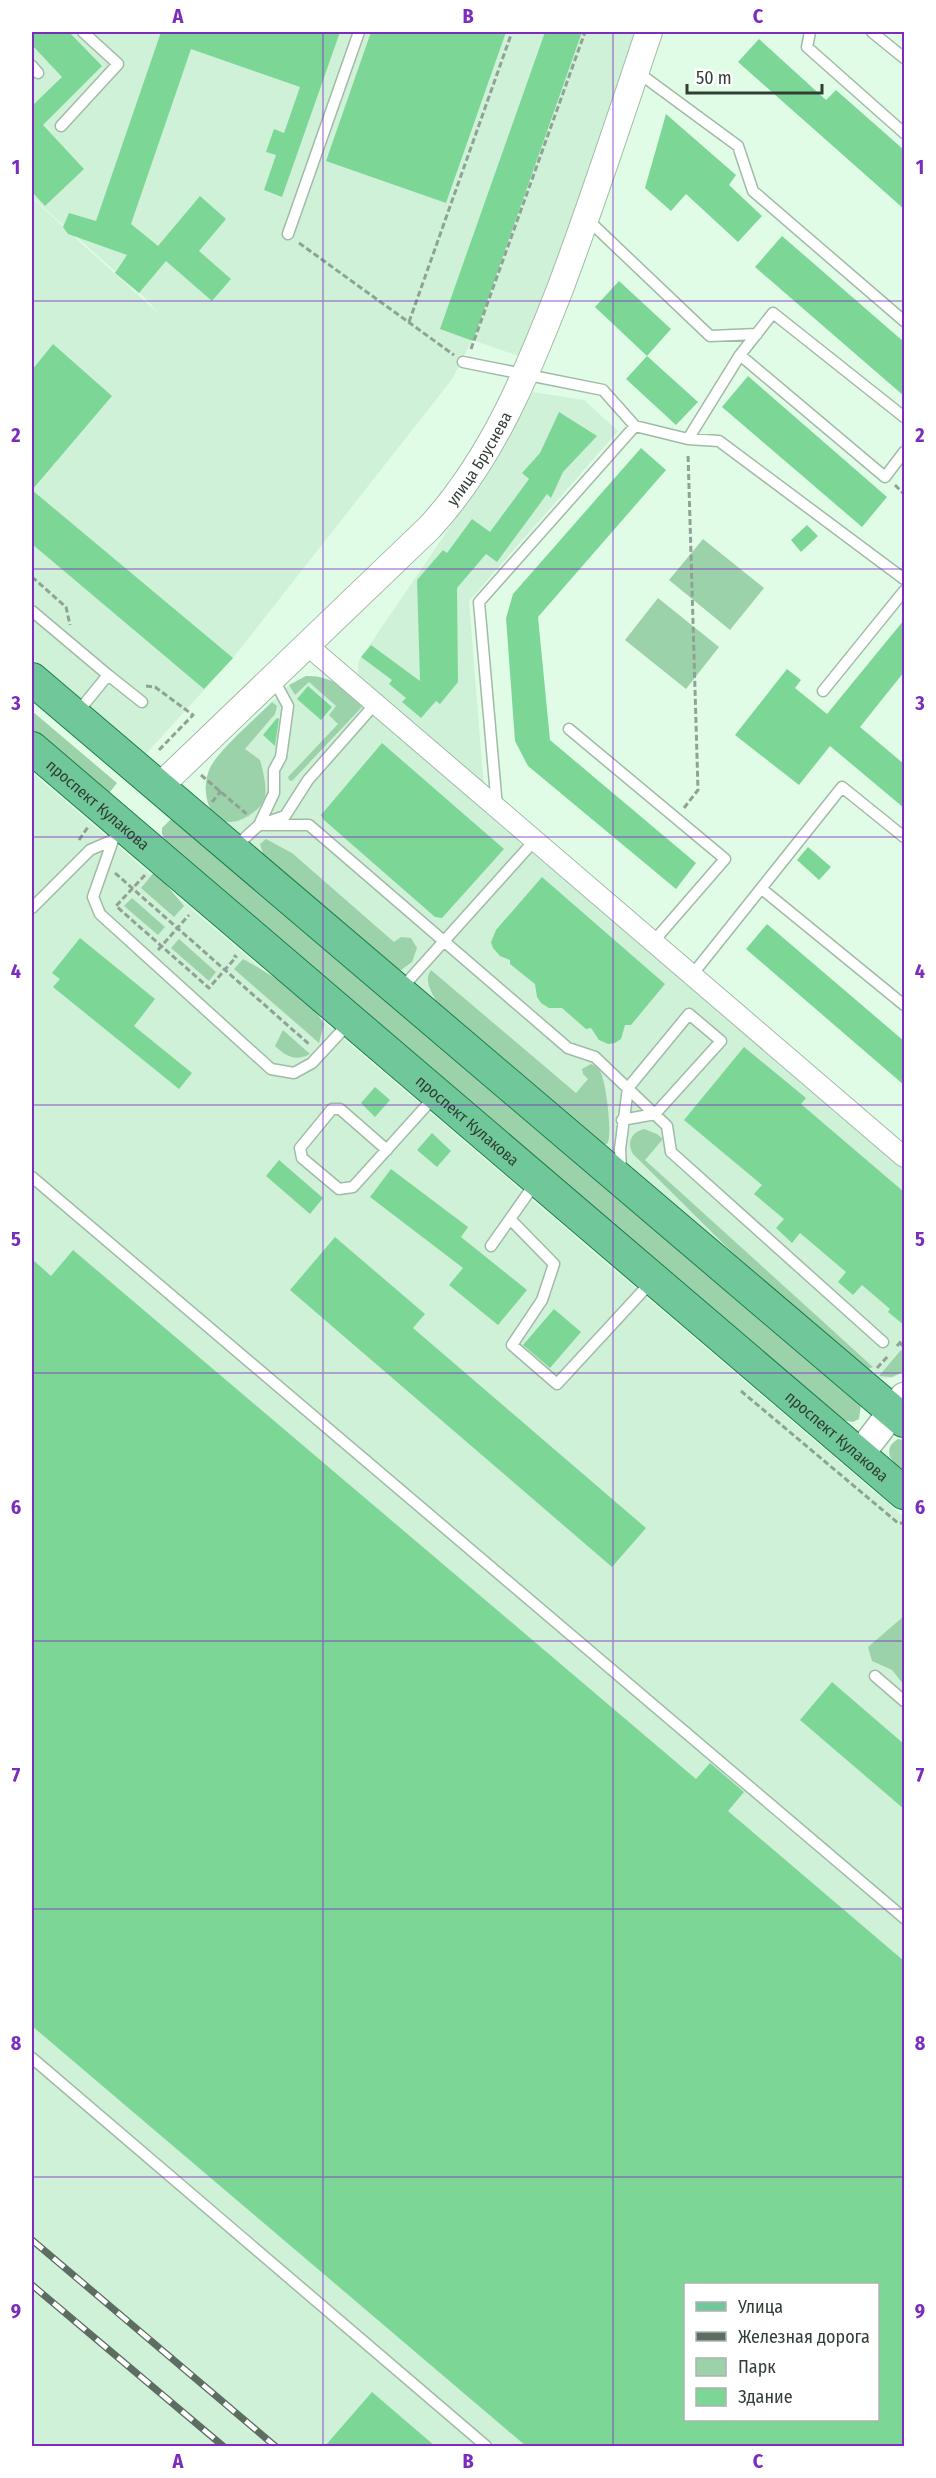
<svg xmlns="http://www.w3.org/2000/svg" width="936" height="2478" viewBox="0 0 936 2478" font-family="'Fira Sans Condensed',sans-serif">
<rect width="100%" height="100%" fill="#e0fce6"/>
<path fill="#cff1d7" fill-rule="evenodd" d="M32,32H641L525,358L472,340L453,378L233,658L146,754L32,658V198L159,314L145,298L32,197Z
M533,392L584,400L618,431L469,601L486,813L902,1167L904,1165V1372L895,1377L885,1379L874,1376L212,815L205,787L210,769L222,752L289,685L306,676H315L336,683L349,691L361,681L358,675V662L471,496Z
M32,773L904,1517V2446H32ZM686,2284H878V2420H686Z"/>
<path fill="#9cd2aa" d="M703,539L764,588L730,630L669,580Z
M658,598L719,647L686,689L625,640Z
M306,676C327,675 353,688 362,707L292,781L289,780L288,777L338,724L329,715L336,706L309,682L295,695L289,685Z
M272,702L277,706L275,714L245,749L260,760C263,771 267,786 265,797C263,805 257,810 251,814C216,839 198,800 209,770C216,752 256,718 272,702Z
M32,711L117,783L103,801L32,740Z
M170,820H176L861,1405L859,1419L853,1422L841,1420L166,841L162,834V828Z
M266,839L292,853L394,942L401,937L411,938L417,948L412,962L401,970L393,967L264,857L260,844Z
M155,871L184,906L174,917L141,888Z
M132,898L165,927L158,935L124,906Z
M179,939L216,972L209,981L171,948Z
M243,959C270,974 309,996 324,1024L319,1043L234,969Z
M431,970L576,1093L588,1079L583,1074L582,1069L591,1064C595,1066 599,1068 601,1073C606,1083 613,1137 607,1144L602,1145L440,1008C435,997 422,982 431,970Z
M283,1030L310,1054C295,1062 286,1056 275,1046Z
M644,1129L657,1134L663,1139L645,1160L873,1367L866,1370L751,1271L633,1154C626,1142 632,1132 644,1129Z
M901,1350L904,1353V1371L892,1377L879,1376Z
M898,1439L904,1440V1473C893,1463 880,1450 898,1439Z
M904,1616V1685L892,1670L872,1661L868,1647Z"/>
<path fill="#7cd797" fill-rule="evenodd" d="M32,32H69L102,66L43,125L84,169L45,206L32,192V106L62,77L32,45Z
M161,32H340L282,197L264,190L276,155L266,152L274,129L284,133L300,87L191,49L131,224L158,246L200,196L226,219L199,251L231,279L212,301L166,261L139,293L115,273L127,255L68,234L63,227L69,213L96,221Z
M371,32H506L446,203L326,161Z
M545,32H582L473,341L440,329Z
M759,39L826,100L836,90L904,150V209L738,62Z
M666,114L736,175L729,185L762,216L738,242L686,194L671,211L645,188Z
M782,236L904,342V396L755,267Z
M619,281L671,329L647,356L595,307Z
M53,344L112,396L32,490L233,658L204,689L32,544V370Z
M647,356L698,402L676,425L626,379Z
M748,376L887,497L862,527L722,407Z
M559,412L597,436L563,472L551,498L547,494L497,562L486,554L457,588L458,682L440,704L436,701L421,718L402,702L406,698L389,684L392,680L361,657L371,645L420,681L417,580L443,550L447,553L472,519L490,532L529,479L522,473L540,453Z
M641,448L666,470L538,617L550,740L696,863L676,889L528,766L515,741L506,618L513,594Z
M807,525L818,536L801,552L791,540Z
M904,620V672L860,727L904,764V808L830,746L799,785L735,735L787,669L801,680L795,688L827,714Z
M308,686L332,707L321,720L297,699Z
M277,718L279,719L275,746L263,735Z
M382,743L504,849L442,918L435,917L324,820L321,815Z
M808,847L831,867L819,880L797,860Z
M542,877L665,984L631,1025H625L621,1039L615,1043L608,1044L599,1040L591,1028L586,1029L562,1008H549L541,1003L537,997L535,984L510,964V960L500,956L493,948L491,942L496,930Z
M767,924L904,1041V1085L746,949Z
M80,938L155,999L134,1026L192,1073L179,1089L53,987L60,979L52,973Z
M744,1047L806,1098L801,1104L904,1192V1325L888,1312L890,1309L862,1285L853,1295L838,1282L846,1272L800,1233L792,1243L776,1228L784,1219L754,1194L762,1185L684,1120Z
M375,1087L390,1100L375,1117L361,1103Z
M432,1133L451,1151L437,1167L417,1150Z
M279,1160L323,1198L310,1214L266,1176Z
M391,1169L468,1227L461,1237L527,1290L498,1325L449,1285L463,1268L370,1197Z
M335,1237L425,1314L413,1328L646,1528L612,1567L290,1290Z
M73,1250L696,1779L710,1763L744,1792L728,1811L904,1961V2446H526L32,2026V1259L51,1276ZM686,2284H878V2420H686Z
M554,1309L581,1332L550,1368L523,1345Z
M832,1682L904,1744V1809L800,1720Z
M372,2392L435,2446H325Z"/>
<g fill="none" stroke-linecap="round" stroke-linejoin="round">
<g stroke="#a0bba6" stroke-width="13">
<path id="service" d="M810,32L807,47L904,133
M872,32L904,58
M32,66L38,73
M636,71L738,146L753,191L904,321
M61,126L118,64L83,32
M587,219L710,336L757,334
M288,234L359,32
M740,355L773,313L904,417
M463,362L603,390L635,426L688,439L719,441L904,579
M688,439L740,355L885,477L904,452
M32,611L108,675L77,713
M108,675L142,702
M823,691L904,591
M569,729L725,859L653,942
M497,807L479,602L635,426
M268,822L285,816L308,780L375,704
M259,825H309L568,1048L595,1057L667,1126L671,1152L883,1342
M121,829L113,840L93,897L100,914L271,1069L294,1073L312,1063L349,1023
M235,847L259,825L274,793V770L281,757L288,706L273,678
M762,889L904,1005
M32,908L90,850L113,840
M692,975L842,787L904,837
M401,989L535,840
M387,1150L340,1109H332L300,1148L302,1158L339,1189L353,1187L436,1095
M621,1172L620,1149L628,1088L689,1014L721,1041L655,1114L622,1120
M32,1177L904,1918
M510,1219L554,1264L542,1300L512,1345L557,1384L652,1281
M491,1246L536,1182
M875,1676L904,1701
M32,2058L486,2446"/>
</g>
<g stroke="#a0bba6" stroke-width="22">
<path id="minor" d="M307,645L904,1157"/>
</g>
<g stroke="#a0bba6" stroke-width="28">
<g id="tertiary">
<path id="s1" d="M159,787L430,527C492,459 527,374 560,289C592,204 620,118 649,32"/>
</g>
</g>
<g stroke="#a0bba6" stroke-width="31">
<path id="secondary" d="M860,1454L904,1397"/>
</g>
<g stroke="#1c7f4a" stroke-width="34">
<g id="primary">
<path d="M32,679L904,1421"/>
<path id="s2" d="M32,748L904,1493"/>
</g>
</g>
<path stroke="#8fa394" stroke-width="3" stroke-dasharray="6 3" stroke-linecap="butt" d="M299,243L454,355
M409,322L512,32
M471,349L585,32
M895,485L904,494
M32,577L66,607L70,625
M146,686L155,687L193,715L157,752
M201,775L249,816
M212,802L221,791
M684,808L698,790L688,453
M79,840L88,827
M115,873L310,1045
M145,875L116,906L209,988L236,957L234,955
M158,950L189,915
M900,1343L904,1347
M897,1346L904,1338
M877,1368L889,1355
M741,1391L898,1523H904"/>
<use href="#service" stroke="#fff" stroke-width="10"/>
<use href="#minor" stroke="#fff" stroke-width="20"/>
<use href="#tertiary" stroke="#fff" stroke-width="26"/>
<use href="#secondary" stroke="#fff" stroke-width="28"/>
<use href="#primary" stroke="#70c799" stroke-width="32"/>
<g stroke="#5d6d61" stroke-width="7">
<path id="rail" d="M32,2240L275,2446
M32,2285L223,2446"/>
</g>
<use href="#rail" stroke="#fff" stroke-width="4.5" stroke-dasharray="14" stroke-linecap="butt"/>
</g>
<path fill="none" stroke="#7b2cbf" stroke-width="1.5" stroke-opacity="0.55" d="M323,32V2446M613,32V2446M32,301H904M32,569H904M32,837H904M32,1105H904M32,1373H904M32,1641H904M32,1909H904M32,2177H904"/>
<g text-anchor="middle" stroke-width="6" stroke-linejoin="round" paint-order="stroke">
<g font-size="16" fill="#323e35" stroke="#fff">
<text dy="6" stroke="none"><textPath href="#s1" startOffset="460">улица Бруснева</textPath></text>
<text dy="6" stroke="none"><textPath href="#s2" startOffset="87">проспект Кулакова</textPath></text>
<text dy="6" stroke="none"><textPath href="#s2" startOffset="573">проспект Кулакова</textPath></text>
<text dy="6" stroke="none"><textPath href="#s2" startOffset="1059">проспект Кулакова</textPath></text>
</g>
</g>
<rect width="936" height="2478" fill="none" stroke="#ffffff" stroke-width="66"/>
<rect x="684" y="2283" width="195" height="138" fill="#ffffff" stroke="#adb2ae" stroke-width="1.5"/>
<rect x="696" y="2302" width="30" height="9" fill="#70c799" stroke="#adb2ae" stroke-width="1.5"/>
<text x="738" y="2313" font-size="18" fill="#323e35">Улица</text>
<rect x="696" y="2332" width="30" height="9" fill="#5d6d61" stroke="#adb2ae" stroke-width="1.5"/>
<text x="738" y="2343" font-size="18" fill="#323e35">Железная дорога</text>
<rect x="696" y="2358" width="30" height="18" fill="#9cd2aa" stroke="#adb2ae" stroke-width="1.5"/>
<text x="738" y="2373" font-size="18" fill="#323e35">Парк</text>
<rect x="696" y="2388" width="30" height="18" fill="#7cd797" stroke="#adb2ae" stroke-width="1.5"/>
<text x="738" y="2403" font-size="18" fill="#323e35">Здание</text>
<path d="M687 84v9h135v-9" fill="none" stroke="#323e35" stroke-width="3"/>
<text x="696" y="84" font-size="18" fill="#323e35" stroke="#ffffff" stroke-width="4.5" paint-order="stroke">50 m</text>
<rect x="33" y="33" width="870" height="2412" fill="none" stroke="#7b2cbf" stroke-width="2"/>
<g font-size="20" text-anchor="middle" font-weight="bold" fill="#7b2cbf">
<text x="178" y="23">A</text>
<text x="468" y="23">B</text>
<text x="758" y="23">C</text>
<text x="16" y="174">1</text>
<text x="920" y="174">1</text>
<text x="16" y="442">2</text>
<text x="920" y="442">2</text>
<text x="16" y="710">3</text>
<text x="920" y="710">3</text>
<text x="16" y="978">4</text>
<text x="920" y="978">4</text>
<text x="16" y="1246">5</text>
<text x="920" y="1246">5</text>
<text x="16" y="1514">6</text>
<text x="920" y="1514">6</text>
<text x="16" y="1782">7</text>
<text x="920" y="1782">7</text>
<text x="16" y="2050">8</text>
<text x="920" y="2050">8</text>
<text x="16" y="2318">9</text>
<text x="920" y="2318">9</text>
<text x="178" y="2468">A</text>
<text x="468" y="2468">B</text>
<text x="758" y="2468">C</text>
</g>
</svg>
